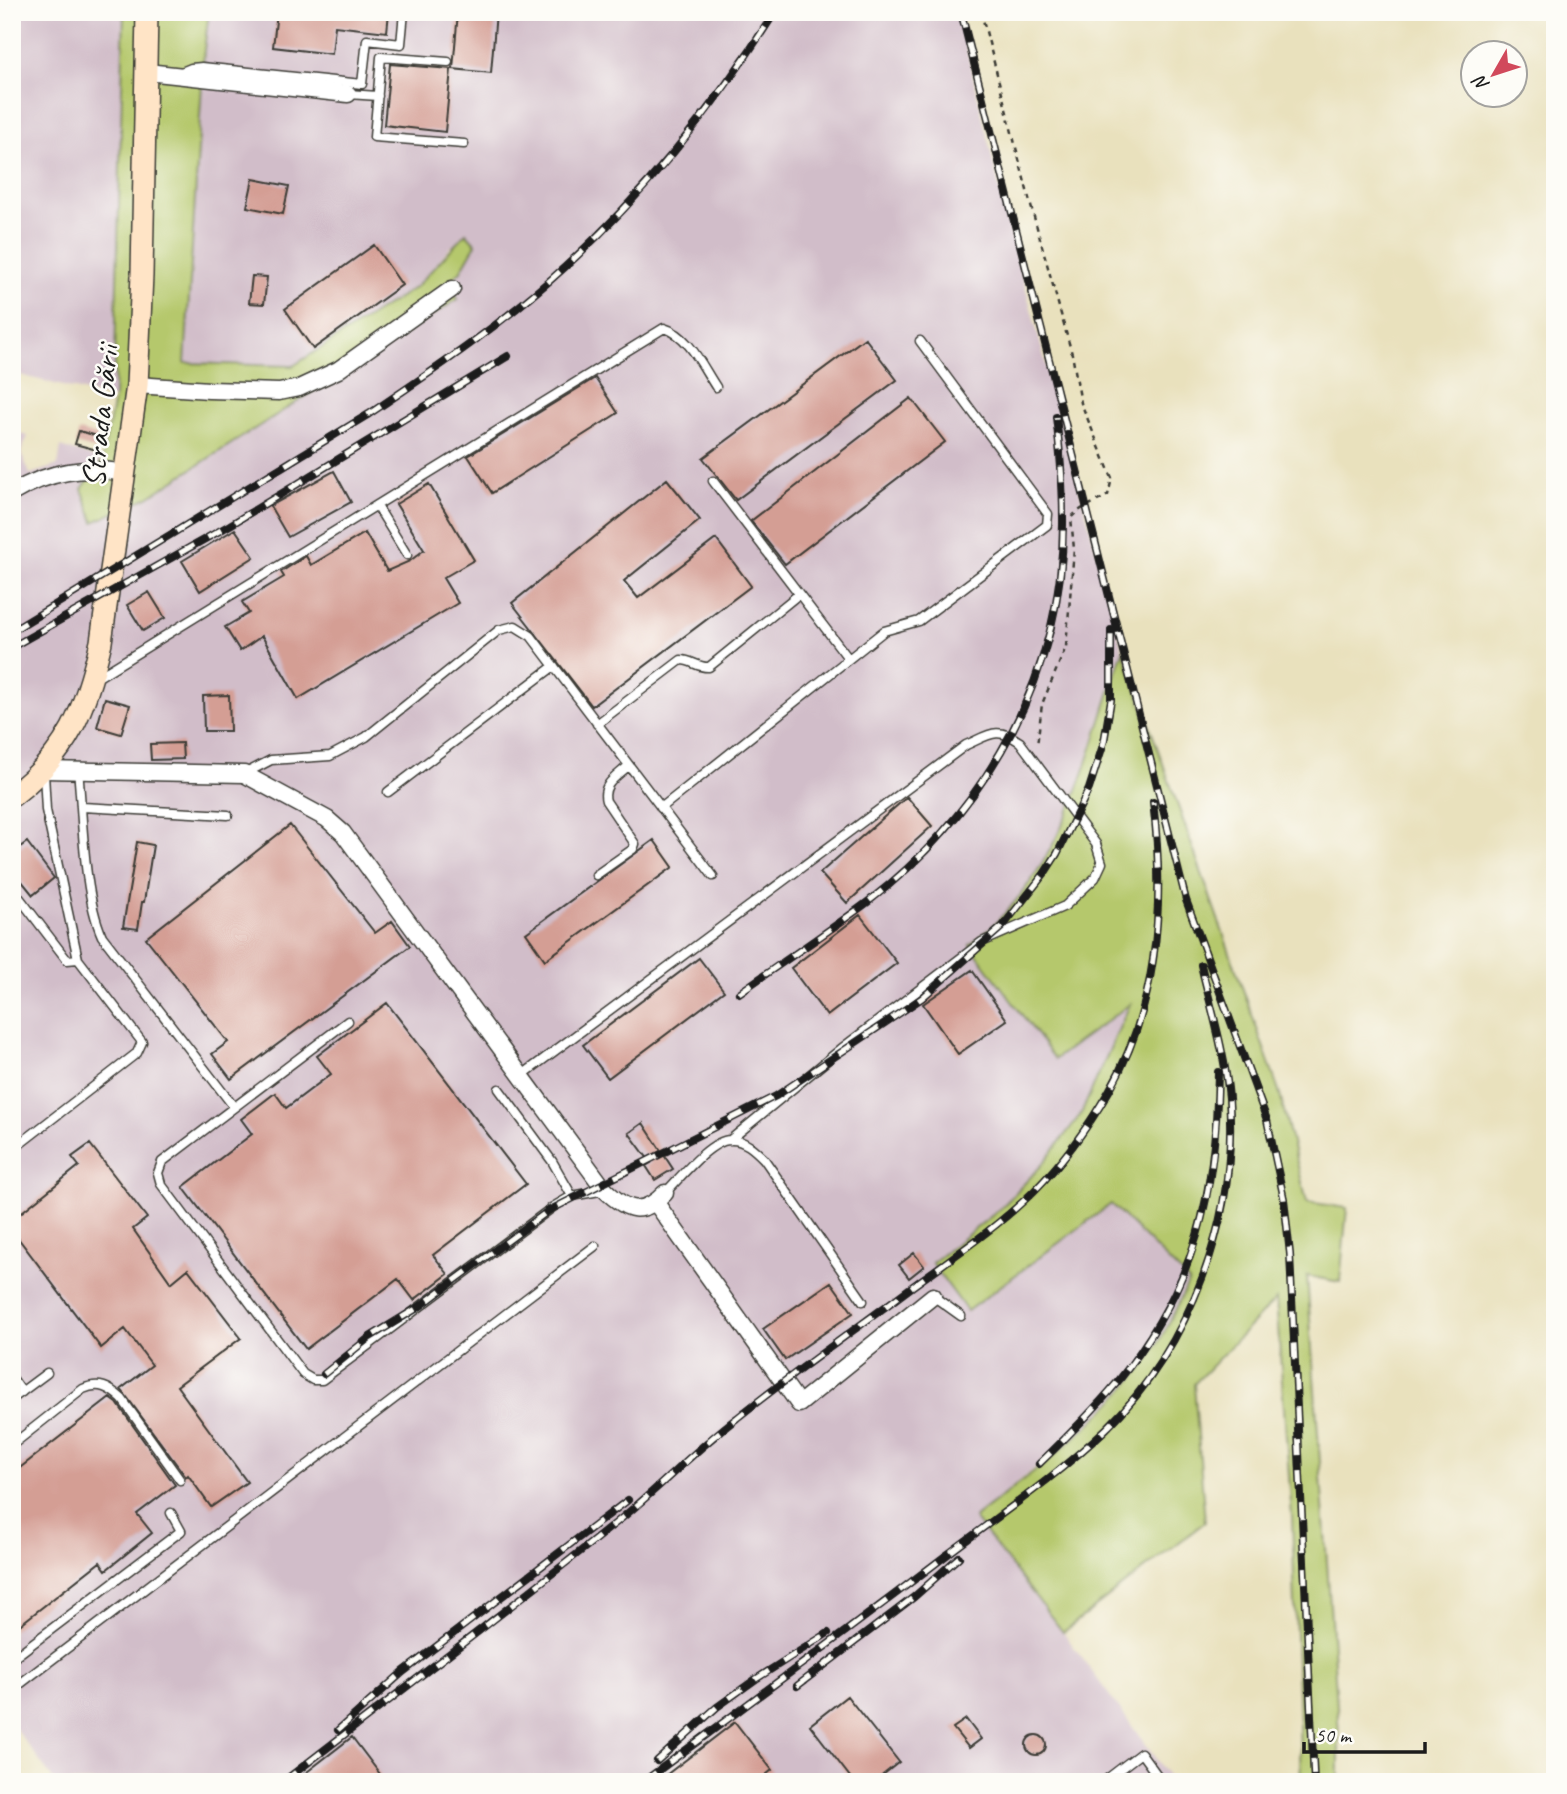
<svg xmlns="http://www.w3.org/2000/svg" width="1567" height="1794" viewBox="0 0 1567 1794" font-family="Caveat,sans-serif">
<rect width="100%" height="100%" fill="#fdfcf7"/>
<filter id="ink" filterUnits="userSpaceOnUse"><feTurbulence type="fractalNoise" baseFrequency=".0143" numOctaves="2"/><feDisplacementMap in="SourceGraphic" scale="14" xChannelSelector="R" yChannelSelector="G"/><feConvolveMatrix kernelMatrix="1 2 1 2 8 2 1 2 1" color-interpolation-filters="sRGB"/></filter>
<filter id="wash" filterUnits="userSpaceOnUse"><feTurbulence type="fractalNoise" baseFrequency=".00686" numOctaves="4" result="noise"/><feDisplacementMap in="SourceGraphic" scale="28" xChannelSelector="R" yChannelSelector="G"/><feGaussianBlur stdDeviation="1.57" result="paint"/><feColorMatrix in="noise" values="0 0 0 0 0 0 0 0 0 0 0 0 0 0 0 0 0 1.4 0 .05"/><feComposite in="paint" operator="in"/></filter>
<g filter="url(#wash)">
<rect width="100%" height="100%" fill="#e9e1bd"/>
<path fill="#d1bdc9" d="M12,12H124L114,399L12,373Z
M209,12H958L1003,204L1123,651L1066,822L1049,855L1021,894L994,926L970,945L1131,1003L1120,1039L1081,1113L1041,1166L999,1210L932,1263L967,1311L1111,1204L1189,1281L1166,1330L1143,1366L1119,1394L1100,1415L974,1518L1063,1632L1173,1782H55L12,1724V431L28,436L21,452L30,474L58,465L61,447L102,460L82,489L447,282L460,272L452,245L417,286L293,366L185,363L204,50Z"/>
<path fill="#b5c86c" stroke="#687244" stroke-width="2" d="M124,12H209L204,50L185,363L293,366L417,286L466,233L476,244L460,272L448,282L458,299L148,497L94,522L82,489L102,460L114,399Z
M1123,651L1279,1091L1307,1202L1347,1208L1340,1282L1307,1276L1339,1734V1782H1301L1292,1518L1276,1299L1194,1384L1205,1522L1063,1632L974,1518C1033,1472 1097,1426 1143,1367C1162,1341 1175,1310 1189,1281L1111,1204L967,1311L932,1263L999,1210L1041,1166L1081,1114L1130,1004L1055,1059L970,945C1065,873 1087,758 1123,651Z"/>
<g id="blocks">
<path fill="#d49e94" d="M277,12H389L387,32L335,26L332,54L273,47Z
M458,12H496L491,73L453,69Z
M390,64L451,69L445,132L384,125Z
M253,179L289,186L283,214L247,207Z
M374,245L402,285L313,349L285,309Z
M252,276L267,277L264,304L249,303Z
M865,338L897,380L736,500L703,458Z
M595,378L618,413L492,493L468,456Z
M911,398L945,442L785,564L751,521Z
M79,431L101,437L97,450L75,444Z
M334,471L351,502L288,537L270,506Z
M667,479L700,520L624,581L638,598L716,539L751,586L592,706L512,603Z
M429,484L474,560L443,578L458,603L298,699L262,636L240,651L225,627L249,613L242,602L284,577L281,572L306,556L311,565L365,533L387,571L410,561L424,550L396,504Z
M235,529L254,557L200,591L182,561Z
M149,592L165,618L143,631L127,605Z
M229,695L230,731H204L203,696Z
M105,698L130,705L121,734L97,727Z
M182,743L183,759L151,760L150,744Z
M907,797L932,826L847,903L820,873Z
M290,825L375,933L392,921L410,946L231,1079L212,1054L228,1042L146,938Z
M654,840L673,867L545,960L526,933Z
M27,842L54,878L33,895L12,869V853Z
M137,842L153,845L144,902H142L138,929L123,927Z
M860,915L897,963L827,1016L791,968Z
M699,958L724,991L608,1078L583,1045Z
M972,970L1007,1020L958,1054L923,1004Z
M387,1003L526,1184L433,1255L448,1274L414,1300L398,1279L306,1349L183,1187L252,1134L241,1119L275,1093L286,1108L331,1074L317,1056Z
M643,1123L673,1169L655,1180L646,1166L651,1163L629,1133Z
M90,1144L147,1218L133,1229L171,1283L188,1269L241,1338L177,1386L247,1482L211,1507L188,1475L186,1477L121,1389L152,1365L125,1329L101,1348L12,1230V1220L79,1166L72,1157Z
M914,1253L924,1266L909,1278L899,1265Z
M831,1282L853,1313L785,1360L763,1329Z
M110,1398L117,1403L175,1485L137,1514L152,1533L106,1570L100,1562L12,1631V1474Z
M847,1696L899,1762L874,1782H854L810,1725Z
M966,1719L981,1739L969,1748L953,1728Z
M735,1722L772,1770L757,1782H657Z
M1026 1745a10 10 0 1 1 20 0a10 10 0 1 1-20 0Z
M352,1737L386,1782H294Z"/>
</g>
</g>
<g filter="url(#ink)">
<use href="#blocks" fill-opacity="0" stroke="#3b3a34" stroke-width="2"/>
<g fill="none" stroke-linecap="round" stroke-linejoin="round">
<g stroke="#3b3a34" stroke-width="11">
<path id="lane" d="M448,62L381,57L374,137L464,144
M179,73L191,68L202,67L362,84L367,40L401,44L404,12
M348,94L378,96
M713,481L848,658
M377,506L407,555
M95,679L664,328C689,335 702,366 716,387
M597,724L681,660C692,660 698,668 709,667L799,594
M78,770C83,818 83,893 102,936L234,1107
M44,773L46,810L78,959
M244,774L271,760L330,756L366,737L499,630L515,626L531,636L713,876
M388,792L554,666
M82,807L228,815
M661,808L884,631L919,621L1047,525L1048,514L920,341
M596,875L633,849L635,844L606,801C601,784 618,776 629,765
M12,888L67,960L78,959L142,1042L137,1053L12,1150
M348,1021L162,1162L158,1173L161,1184L303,1374L313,1380H322L553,1207L572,1196L605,1190
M521,1076L966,745C989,735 997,726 1020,742L1096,844L1102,863L1095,878L1065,906L982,942L841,1049L730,1140
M499,1089L552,1161L572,1196
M665,1193C679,1179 710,1140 730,1140C744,1139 755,1150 764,1159L863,1301
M933,1296L961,1316
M12,1378L22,1392
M12,1399L47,1373
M12,1445L83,1389C99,1382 109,1387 122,1399L180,1480
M12,1659L181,1531L171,1513
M12,1690L595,1246
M1103,1782L1141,1753L1162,1782"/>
</g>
<g stroke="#3b3a34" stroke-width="19">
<path id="street" d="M147,72L348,94
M137,385L209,390L279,392L299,388L338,370L452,289
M12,493C49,471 84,466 126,473
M44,770L244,774L327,819L343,833L605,1190C627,1211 642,1217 665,1193
M656,1203L799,1404L933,1296"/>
</g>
<g stroke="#3b3a34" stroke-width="24">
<path id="secondary" d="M12,796C69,753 85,710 101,642L137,385L142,275L147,12"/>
</g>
<path stroke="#3b3a34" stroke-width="2.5" stroke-dasharray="5 5" stroke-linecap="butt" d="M981,12L1031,206L1072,354L1081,403L1112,478L1108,495C1097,503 1079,507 1071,518L1074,549L1066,647L1042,704L1037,746"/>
<use href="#lane" stroke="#fff" stroke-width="8"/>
<use href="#street" stroke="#fff" stroke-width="16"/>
<use href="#secondary" stroke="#ffe4c6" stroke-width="21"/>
<g stroke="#1c1c1c" stroke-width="8">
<path id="rail" d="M961,12L1186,900L1267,1120L1284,1199L1290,1254L1314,1782
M12,631L369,414C436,369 505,322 565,267C647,192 715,106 775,12
M12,647L230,525L508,356
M739,993C782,962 827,933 869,901C989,808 1065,671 1063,517C1063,484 1060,450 1056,417
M324,1374L370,1337L419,1307L548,1211L776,1096L922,998L1003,926L1044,874L1057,854L1089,789L1104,742L1111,700V630
M1039,1464C1067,1437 1095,1409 1120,1379C1197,1282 1216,1194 1218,1072
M797,1686L914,1597L959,1557
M338,1730L403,1672L628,1500
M657,1761L717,1707L756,1679L828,1633
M283,1782C395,1695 507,1611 617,1522C658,1489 695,1450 737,1418C793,1373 852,1332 909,1289C951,1258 997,1228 1034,1191C1063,1162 1088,1127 1109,1091C1159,1004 1165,900 1153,802
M643,1782C745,1706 847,1631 948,1554C1001,1514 1058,1475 1106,1429C1191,1346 1238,1216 1229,1098C1225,1053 1211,1008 1201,965"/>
</g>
<use href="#rail" stroke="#fdfcf7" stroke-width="5" stroke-dasharray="16" stroke-linecap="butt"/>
</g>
</g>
<g text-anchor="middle" stroke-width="5" stroke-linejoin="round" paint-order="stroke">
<g font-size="33" fill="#1c1c1c" stroke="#fdfcf7">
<text transform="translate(99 416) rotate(-84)" y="12">Strada Gării</text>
</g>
</g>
<rect width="1567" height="1794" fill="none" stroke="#fdfcf7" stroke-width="42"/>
<g transform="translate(1494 74) rotate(231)"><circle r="33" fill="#fdfcf7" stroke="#a3a29f" stroke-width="2"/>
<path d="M0-5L12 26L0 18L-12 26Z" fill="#d1495b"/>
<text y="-10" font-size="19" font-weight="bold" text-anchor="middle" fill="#1c1c1c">N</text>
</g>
<path d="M1304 1742v10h121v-10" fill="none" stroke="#1c1c1c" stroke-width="3.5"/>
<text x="1315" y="1742" font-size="21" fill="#1c1c1c" stroke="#fdfcf7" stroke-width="5" paint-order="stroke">50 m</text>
</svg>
